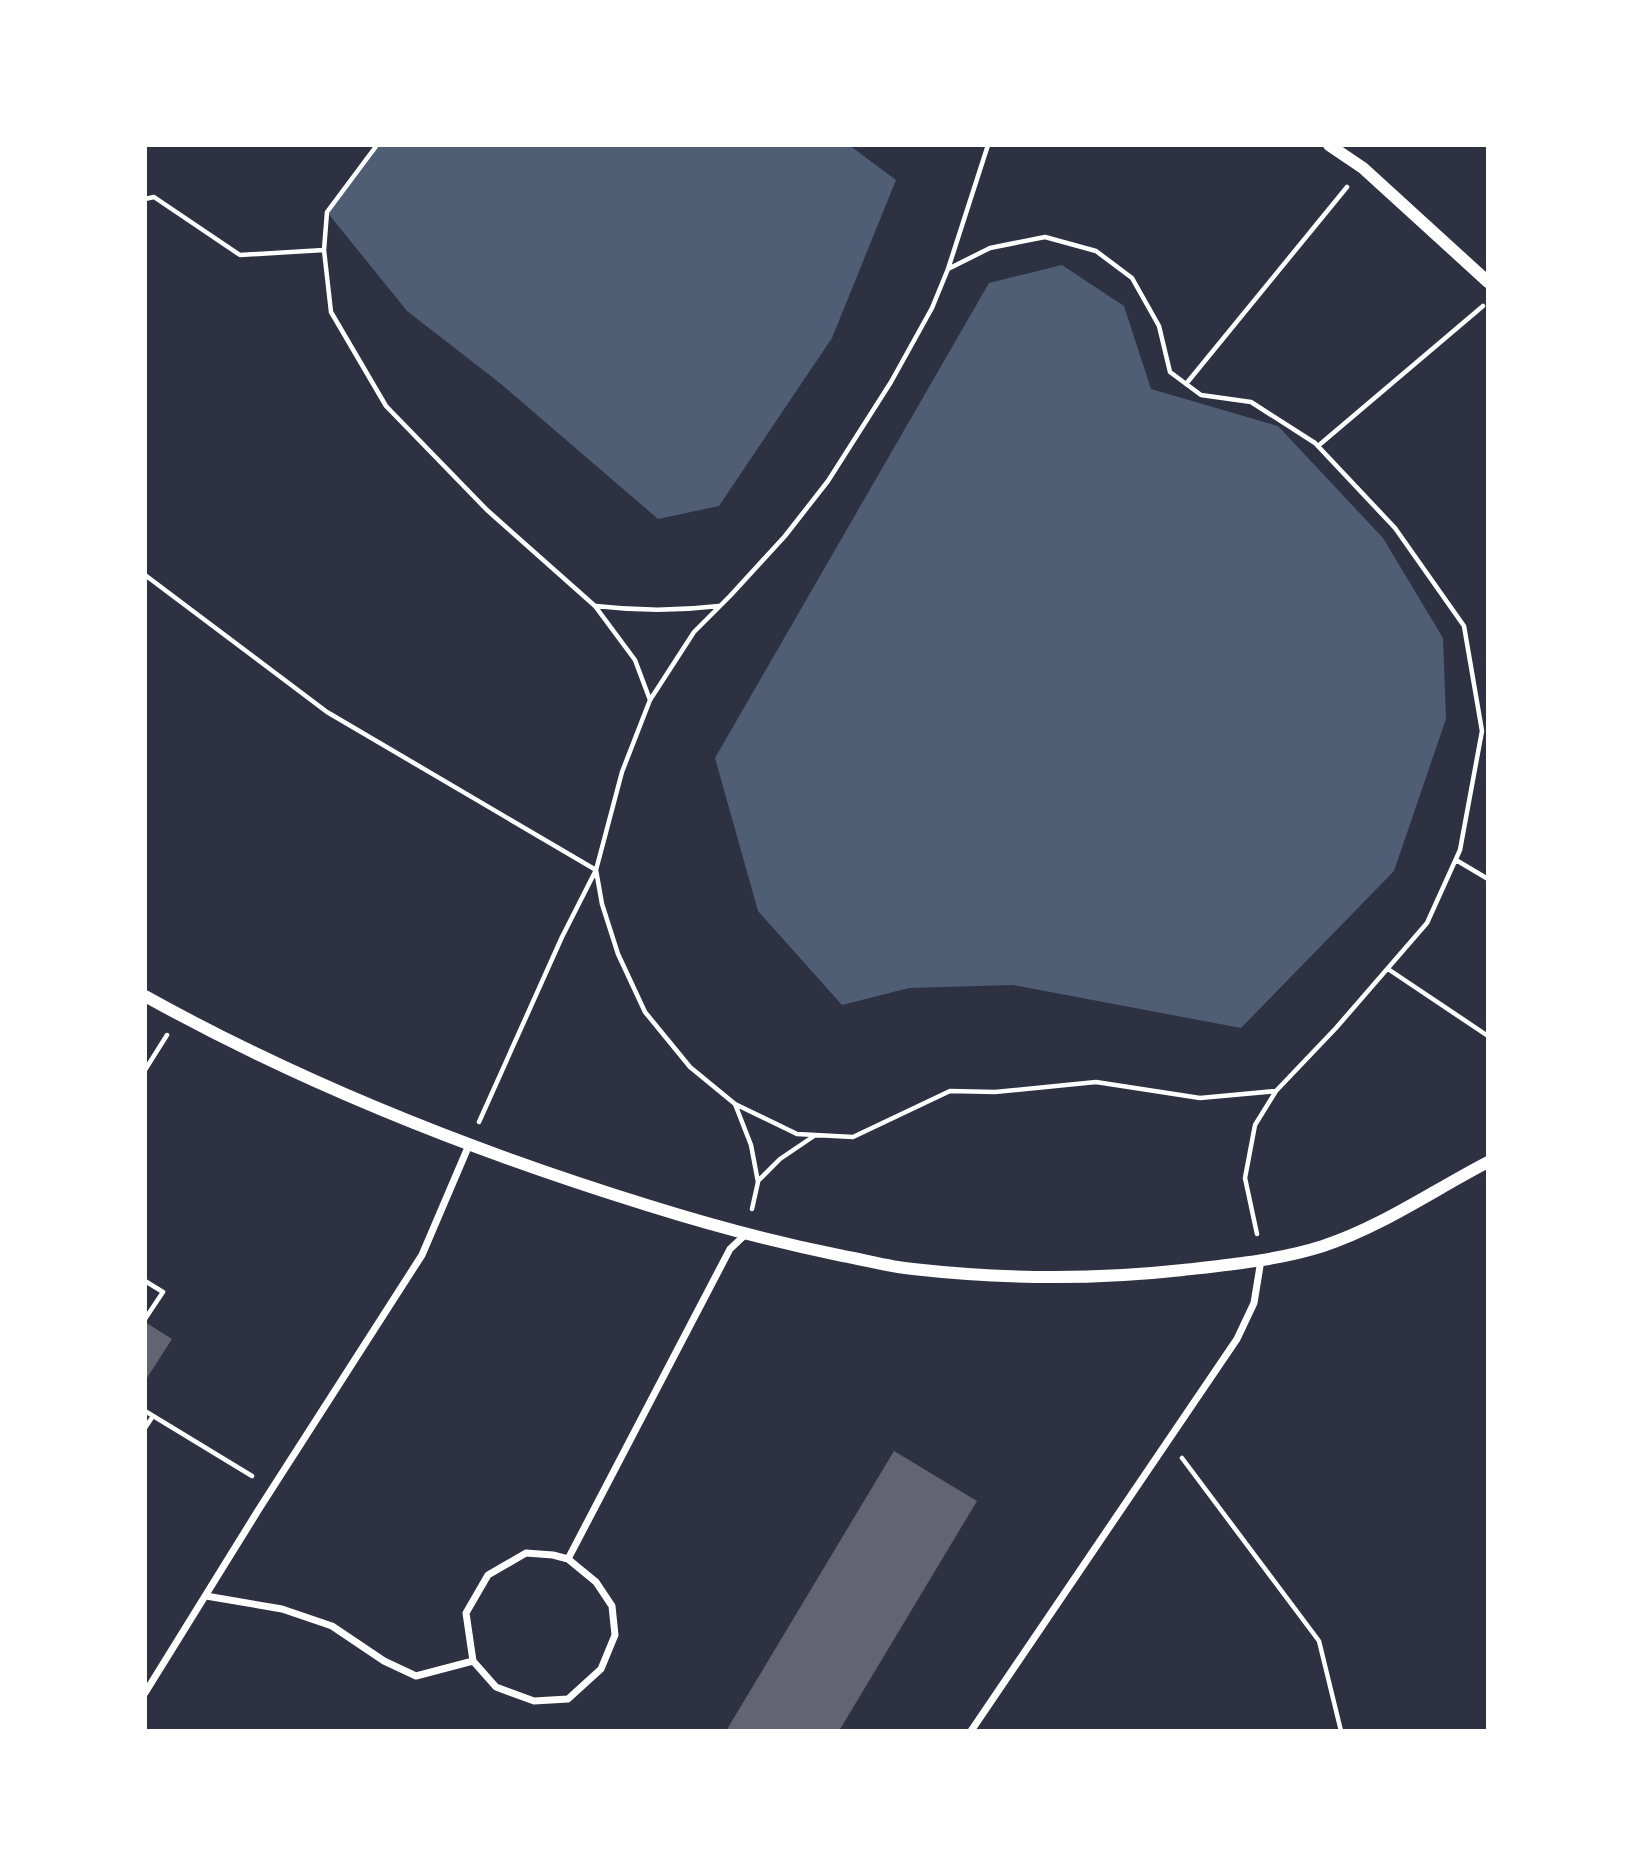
<svg xmlns="http://www.w3.org/2000/svg" width="1633" height="1876" viewBox="0 0 1633 1876" font-family="'Open Sans',sans-serif">
<rect width="100%" height="100%" fill="#2d3142"/>
<path fill="#4f5d75" d="M377,145H849L896,180L832,338L719,506L658,519L501,384L407,311L327,212Z
M1062,265L1124,306L1151,389L1278,426L1383,538L1443,638L1446,719L1394,871L1241,1028L1013,985L909,988L842,1005L758,911L715,758L989,283Z"/>
<path fill="#626471" d="M145,1322L172,1339L145,1381Z
M894,1451L977,1501L839,1731H726Z"/>
<g fill="none" stroke-linecap="round" stroke-linejoin="round">
<path stroke="#fff" stroke-width="4.5" d="M377,145L327,212L324,250L331,312L386,406L487,510L595,606L635,660L650,700L622,772L596,870L562,937L479,1122
M145,199L154,197L240,255L324,250
M1186,384L1347,187
M1318,446L1483,306
M145,575L327,712L596,870L602,904L618,954L645,1012L690,1067L735,1104L797,1134L853,1137L950,1091L995,1092L1096,1082L1200,1098L1276,1091L1336,1028L1427,923L1460,850L1482,731L1464,626L1395,528L1315,443L1251,402L1201,395L1170,372L1159,326L1132,278L1096,251L1045,237L990,248L948,269
M596,606C638,611 677,611 719,606
M650,700L694,632L730,596L785,536L828,481L891,382L932,308L948,269L988,145
M1456,860L1488,879
M1388,969L1488,1036
M145,1070L167,1035
M735,1104L751,1145L758,1182L752,1209
M758,1181L780,1159L814,1136
M1257,1234L1245,1178L1255,1125L1276,1091
M145,1281L163,1292L145,1319
M145,1411L252,1476
M145,1428L153,1416
M1182,1458L1319,1641L1341,1731"/>
<path stroke="#fff" stroke-width="7" d="M568,1559L596,1582L612,1606L615,1635L601,1669L568,1699L534,1701L496,1687L473,1661L466,1613L488,1575L526,1553L553,1555L568,1559L730,1249L746,1234
M206,1596L282,1609L332,1626L384,1661L416,1676L473,1661
M145,1693L259,1509L422,1255L469,1145
M971,1731L1237,1339L1254,1303L1261,1260"/>
<path stroke="#fff" stroke-width="12" d="M1329,145L1363,168L1488,282
M145,996C305,1085 475,1152 650,1206C714,1226 778,1243 843,1256C866,1260 889,1267 913,1269C1002,1279 1093,1280 1183,1270C1227,1265 1280,1260 1323,1246C1381,1227 1434,1190 1488,1162"/>
</g>
<rect width="1633" height="1876" fill="none" stroke="#ffffff" stroke-width="294"/>
</svg>
